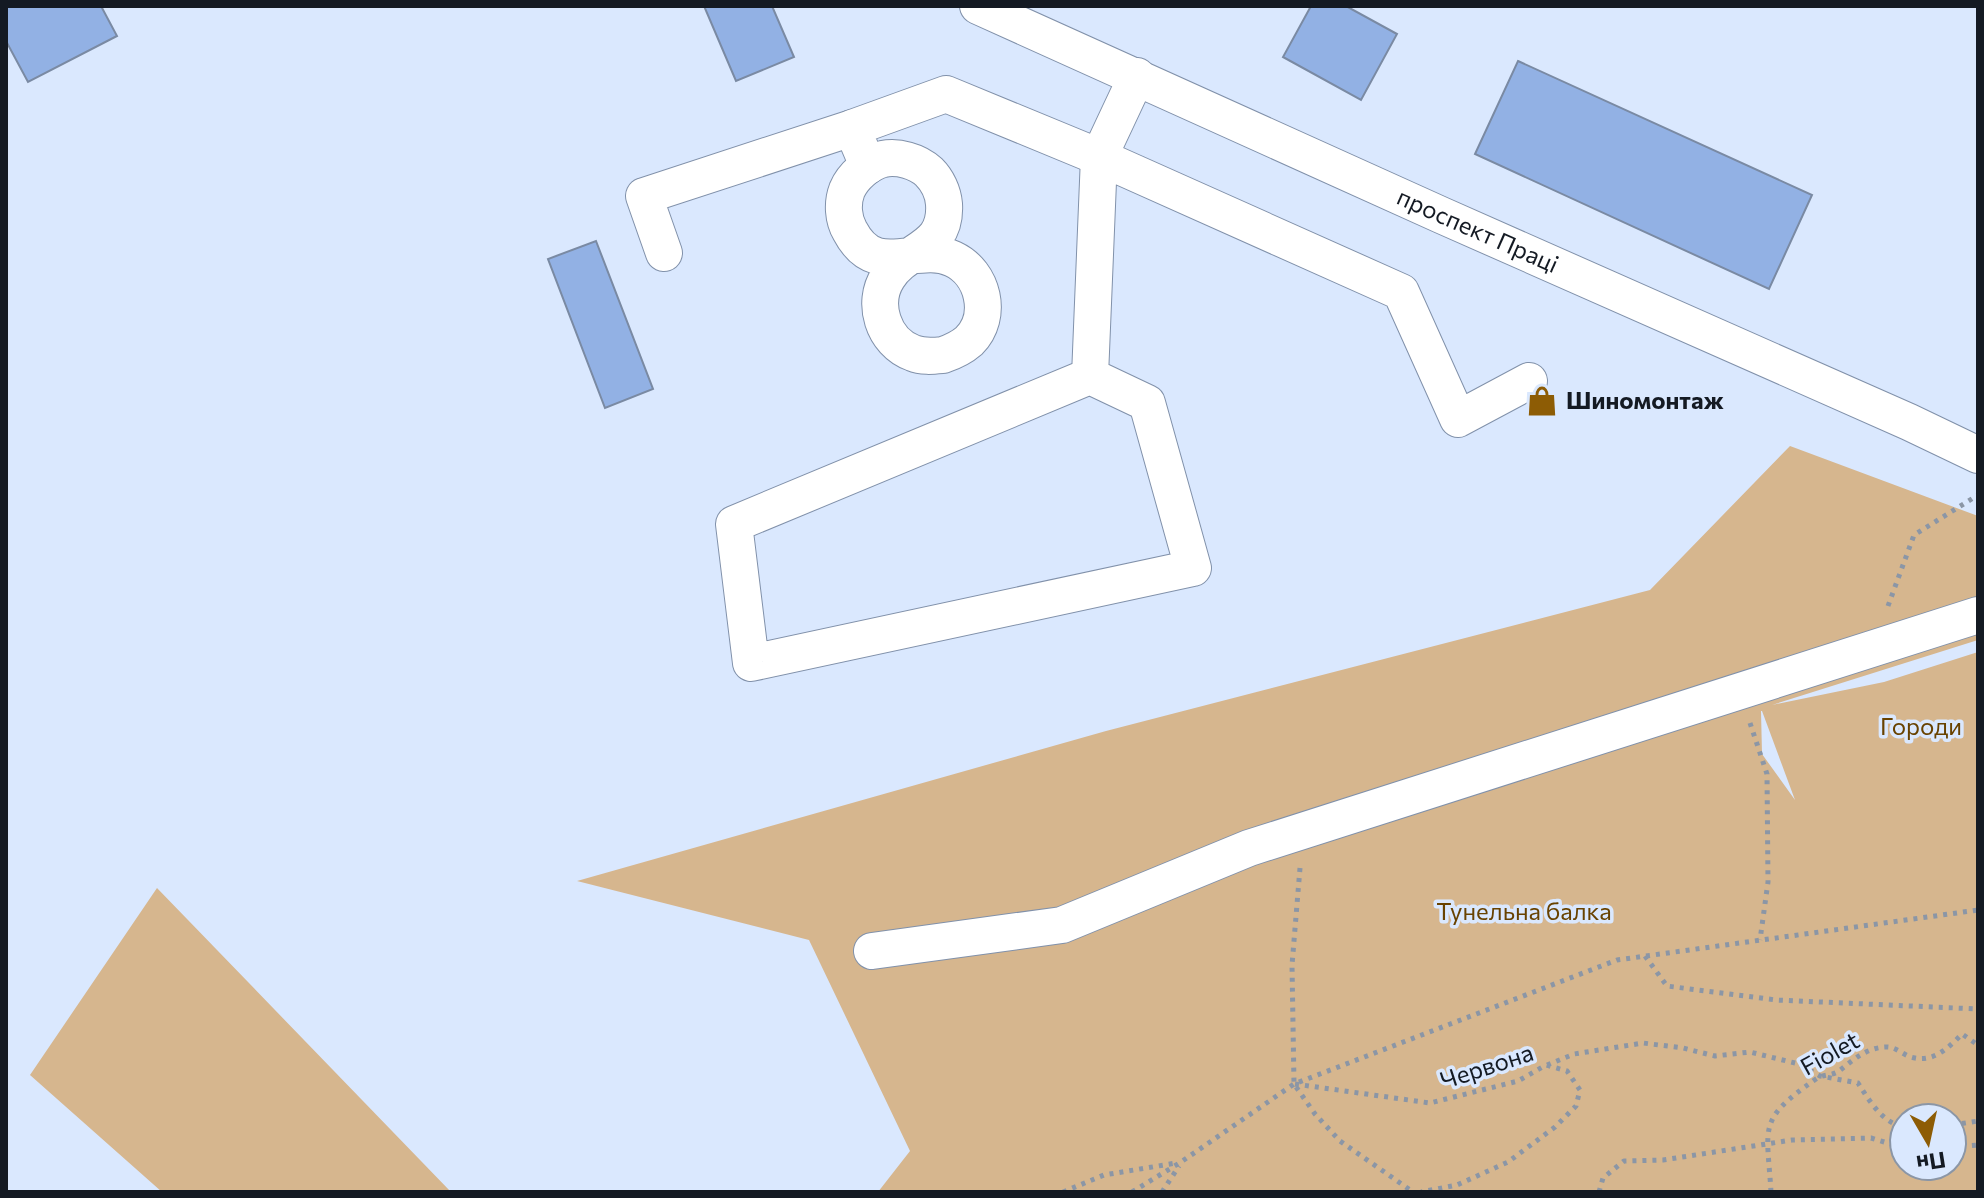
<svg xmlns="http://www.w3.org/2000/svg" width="1984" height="1198" viewBox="0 0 1984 1198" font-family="Commissioner,sans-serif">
<rect width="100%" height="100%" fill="#dae8fe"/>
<path fill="#d6b68e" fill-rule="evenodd" d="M1790,446L1978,516V640L1772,705L1884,682L1978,652V1192H878L910,1151L809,940L577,881L1106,731L1650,590ZM1761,711H1762L1795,800L1762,754ZM1904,1118H1952V1166H1904Z
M157,888L451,1192H162L30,1075Z"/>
<path fill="#92b1e4" stroke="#7a8aa3" stroke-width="2" d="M6,6H101L117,36L28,82L6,41Z
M704,6H772L794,57L736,81Z
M1311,6H1346L1397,34L1361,100L1283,57Z
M1518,61L1812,195L1769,289L1475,154Z
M596,241L653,389L605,408L548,259Z"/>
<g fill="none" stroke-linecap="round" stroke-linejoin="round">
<g stroke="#8191aa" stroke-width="38">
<g id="minor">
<path id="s1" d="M978,6L1441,215L1909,422L1978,455"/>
<path d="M868,166L852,128L946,94L1099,157L1137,76"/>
<path d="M664,253L644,196L852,128"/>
<path d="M943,355C932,356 923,357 913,353C883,342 871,303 888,277C907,247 947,250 944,204C943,192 937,180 929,172C917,161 898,156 883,159C868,163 853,176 847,190C842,203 843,219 850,231C876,281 916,242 953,259C983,273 994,316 969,341C961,348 952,352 943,355"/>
<path d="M1090,376L1147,403L1193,568L751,663L734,524L1090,376L1099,157L1401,292L1458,419L1529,381"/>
<path d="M872,951L1062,925L1249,848L1978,615"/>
</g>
</g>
<path stroke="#8b96a6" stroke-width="5" stroke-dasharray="4 6" stroke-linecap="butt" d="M1888,606L1914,535L1978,495
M1750,723L1767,774L1768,882L1760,940
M1300,868L1292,965L1294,1084L1315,1114L1340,1141L1413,1192
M1645,956L1667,986L1776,1000L1978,1009
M1547,1065L1574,1054L1643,1043L1683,1048L1715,1056L1750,1052L1799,1064L1820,1076L1858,1083C1869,1100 1882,1123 1904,1127
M1295,1084L1430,1103L1518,1081L1546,1065L1567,1071L1580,1090L1576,1106L1555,1127L1508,1162L1457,1185L1421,1192
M1952,1125L1978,1121
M1952,1147L1978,1145
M1063,1192L1104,1175L1176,1163
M1132,1192L1181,1162L1294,1084L1617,960L1978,910
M1162,1192L1179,1166
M1599,1192L1603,1178L1624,1161L1663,1160L1792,1140L1871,1138L1904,1148
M1771,1192C1767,1125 1757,1120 1816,1079C1823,1074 1832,1076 1839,1071C1853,1060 1867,1047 1887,1047C1897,1047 1905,1057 1915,1058C1935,1062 1950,1046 1962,1034L1978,1045"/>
<use href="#minor" stroke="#fff" stroke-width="36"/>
</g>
<defs>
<g id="shop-bare" transform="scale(2.4)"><path d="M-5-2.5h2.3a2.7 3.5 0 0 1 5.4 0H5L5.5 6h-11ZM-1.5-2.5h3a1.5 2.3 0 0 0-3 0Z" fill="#8d5c05" stroke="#dae8fe" stroke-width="2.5" paint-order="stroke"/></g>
</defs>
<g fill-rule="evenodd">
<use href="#shop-bare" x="1542" y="401"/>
</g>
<g text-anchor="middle" stroke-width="7" stroke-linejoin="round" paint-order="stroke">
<g font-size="24" fill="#141a23" stroke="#dae8fe">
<text dy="8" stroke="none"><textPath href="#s1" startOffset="548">проспект Праці</textPath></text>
<text transform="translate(1830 1054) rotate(-29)" y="8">Fiolet</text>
<text transform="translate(1487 1067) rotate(-18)" y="8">Червона</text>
</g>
<g font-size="24" font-weight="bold" fill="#141a23" stroke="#dae8fe" text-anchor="start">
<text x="1566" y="409">Шиномонтаж</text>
</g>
<g font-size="24" fill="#684200" stroke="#dae8fe">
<text x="1921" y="735">Городи</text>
<text x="1524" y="920">Тунельна балка</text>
</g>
</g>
<rect width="1984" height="1198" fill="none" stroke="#141a23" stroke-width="16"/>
<g transform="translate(1928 1142) rotate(171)"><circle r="38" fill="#dae8fe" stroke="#8b96a6" stroke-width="2"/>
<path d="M0-6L14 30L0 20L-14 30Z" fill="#8d5c05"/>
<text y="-12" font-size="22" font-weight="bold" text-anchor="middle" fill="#141a23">Пн</text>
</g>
</svg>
